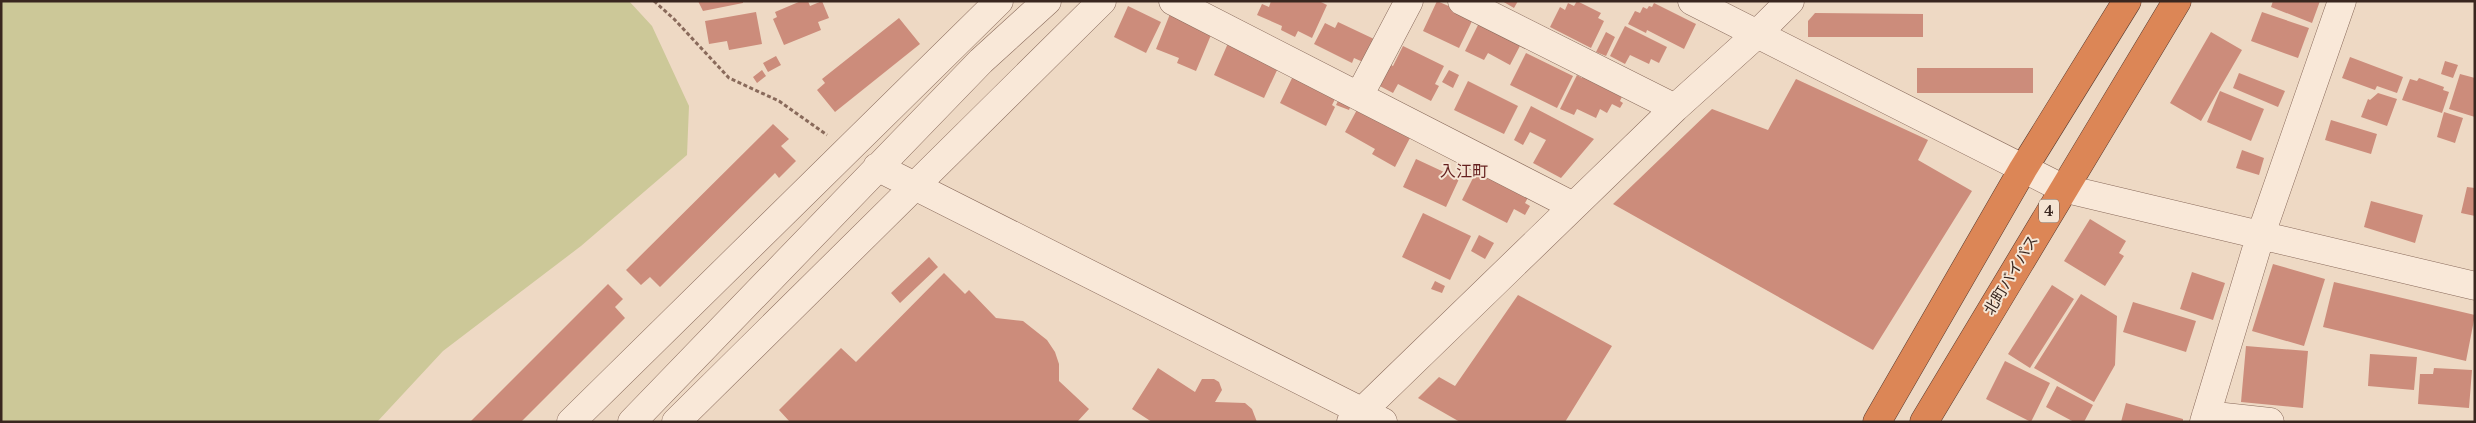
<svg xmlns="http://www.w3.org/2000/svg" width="2476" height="423" viewBox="0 0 2476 423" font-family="'Libre Baskerville','Noto Sans JP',serif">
<rect width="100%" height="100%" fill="#eed9c4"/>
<path fill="#ccc898" d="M1,1H629L652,26L689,106L687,155L581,246L443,351L377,422H1Z"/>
<path fill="#cc8c7b" d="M698,1H743V3L703,11Z
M801,1H808L810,6L822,1L829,18L818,22L821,30L784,45L773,19L777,17L775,12Z
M1271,1H1319L1327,5L1312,38L1298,31L1295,37L1281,30L1282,26L1257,15L1262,4L1269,7Z
M1437,1L1474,17L1459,48L1423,31Z
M1502,1H1518L1514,8Z
M1577,1L1601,13L1598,18L1604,21L1591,48L1550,27L1560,7L1565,10L1568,3L1574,6Z
M2273,1H2320L2312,23L2271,7Z
M1654,3L1696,24L1684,49L1647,30L1646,33L1628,24L1635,11L1640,13L1643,7L1647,9L1649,6L1652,7Z
M1128,6L1161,22L1146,53L1114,37Z
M756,12L762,44L729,50L727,41L709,44L705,21Z
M2262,12L2309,28L2298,58L2251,41Z
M1815,13L1923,14V37H1808V21Z
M1170,14L1194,23L1193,27L1211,35L1196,71L1177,63L1179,58L1156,49Z
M899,18L920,44L835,112L817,90L825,83L822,79Z
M1480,21L1522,42L1510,65L1488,53L1484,60L1465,51Z
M1338,22L1374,39L1363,62L1354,58L1352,63L1314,44L1325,23L1335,28Z
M1625,26L1667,47L1659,63L1651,59L1649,64L1630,55L1625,64L1610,56Z
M1606,32L1615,37L1606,56L1596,52Z
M2211,32L2242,50L2201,121L2170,103Z
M1229,41L1278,68L1264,98L1214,75Z
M1403,46L1444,66L1435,84L1439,86L1431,101L1398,84L1393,93L1376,84L1387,63L1393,66Z
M1526,53L1573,76L1557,108L1510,85Z
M776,56L781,65L768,72L763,63Z
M2350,57L2403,77L2397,93L2377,86L2375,90L2342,78Z
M2445,61L2458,65L2453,78L2441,74Z
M1917,68H2033V93H1917Z
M762,70L766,76L757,83L753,77Z
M1449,70L1459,75L1453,88L1442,82Z
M1585,73L1624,92L1620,101L1623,103L1620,108L1612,104L1607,113L1600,109L1596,118L1577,109L1574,115L1560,109L1577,75L1582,78Z
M2239,73L2285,91L2278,107L2233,88Z
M1294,74L1337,95L1332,105L1335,107L1326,126L1280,103Z
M2460,74L2475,78V117L2449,109Z
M2419,78L2444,87L2443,90L2449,92L2442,113L2402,100L2410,79L2417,81Z
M1796,79L1928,140L1918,160L1972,191L1873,350L1613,204L1712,109L1768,130Z
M1468,81L1518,106L1504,134L1454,110Z
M2220,91L2264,109L2251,141L2207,122Z
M2378,93L2397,99L2387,126L2361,117L2368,99L2370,100Z
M1340,97L1352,103L1349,110L1336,105Z
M1359,106L1412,134L1395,167L1372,154L1375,149L1345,132Z
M1531,106L1594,139L1561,178L1533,163L1546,140L1530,132L1523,145L1514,140Z
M2444,112L2463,118L2455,143L2437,137Z
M2331,120L2377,134L2371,154L2325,140Z
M773,124L789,139L781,146L796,161L779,178L775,173L660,287L650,277L641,285L626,270Z
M2242,150L2264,158L2259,175L2236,168Z
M1416,159L1459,179L1446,207L1403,187Z
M1479,166L1531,192L1525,203L1530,206L1525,215L1514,209L1507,223L1462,200Z
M2467,187L2475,188V216L2461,213Z
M2371,201L2423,215L2415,243L2364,227Z
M1423,213L1471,236L1450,280L1402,257Z
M2090,219L2126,241L2119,253L2124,256L2105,286L2064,261Z
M1479,235L1494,243L1485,259L1471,251Z
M929,257L938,267L900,303L891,293Z
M2273,264L2325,279L2304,346L2252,331Z
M2192,272L2225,283L2213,320L2180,309Z
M944,273L965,294L969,290L996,318L1023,321L1047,340L1055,352L1059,364V381L1089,409L1077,422H790L779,410L841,348L856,362Z
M1435,281L1445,286L1442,293L1431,289Z
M2334,282L2475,315L2466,361L2323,327Z
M608,284L623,299L615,307L625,318L521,422H470Z
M2052,285L2074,299L2030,368L2008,354Z
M2081,294L2117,316L2115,365L2094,402L2034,368Z
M1518,295L1612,346L1565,422H1460L1418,398L1439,377L1455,386Z
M2133,302L2196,321L2186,352L2123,332Z
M2246,346L2308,351L2303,408L2241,402Z
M2370,354L2417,357L2414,390L2368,386Z
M2005,361L2050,383L2031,422L1986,399Z
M1158,368L1195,392L1202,379H1214L1219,382L1222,390L1215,402L1245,403L1252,409L1257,422H1152L1132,409Z
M2434,368L2472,370L2469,408L2418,404L2420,374H2433Z
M2057,386L2093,405L2084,422H2074L2046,407Z
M2126,403L2183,419V422H2121Z"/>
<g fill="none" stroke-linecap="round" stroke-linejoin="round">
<g stroke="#896a5b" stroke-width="29">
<path id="minor" d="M1173,1L1573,206
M1462,1L1675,108
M1692,1L2062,188L2475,286
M1359,96L1409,1
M877,167L1383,422
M2206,415L2270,422
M571,422L999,1
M632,422L981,61L1047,1
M676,422L1102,1
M1351,422L1675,108L1756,35L1790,1
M2204,422L2260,237L2342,1"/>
</g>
<g stroke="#57392f" stroke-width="29">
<path id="highway" d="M1877,422L2023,169L2127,1
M1924,422L2177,1"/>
</g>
<path stroke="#896a5b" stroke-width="3" stroke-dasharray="4 2.5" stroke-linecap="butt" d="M654,1L674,19L729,78L779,101L827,135"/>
<use href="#minor" stroke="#f9e8d8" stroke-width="28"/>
<use href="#highway" stroke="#dc8656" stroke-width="28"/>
</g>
<g text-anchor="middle" stroke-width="4" stroke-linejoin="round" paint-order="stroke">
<rect fill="#f5e5d4" stroke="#715f55" stroke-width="1" x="2039" y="199.5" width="20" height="23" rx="4"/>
<g font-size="14" font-weight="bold" fill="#39261f">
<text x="2049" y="216">4</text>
</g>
<g font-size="15" fill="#39261f" stroke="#f5e5d4">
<text transform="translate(2011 275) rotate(-59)" y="5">北町バイパス</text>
</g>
<g font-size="16" fill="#651f1e" stroke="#f5e5d4">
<text x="1464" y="177">入江町</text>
</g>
</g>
<rect width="2476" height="423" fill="none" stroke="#39261f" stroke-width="5"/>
</svg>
